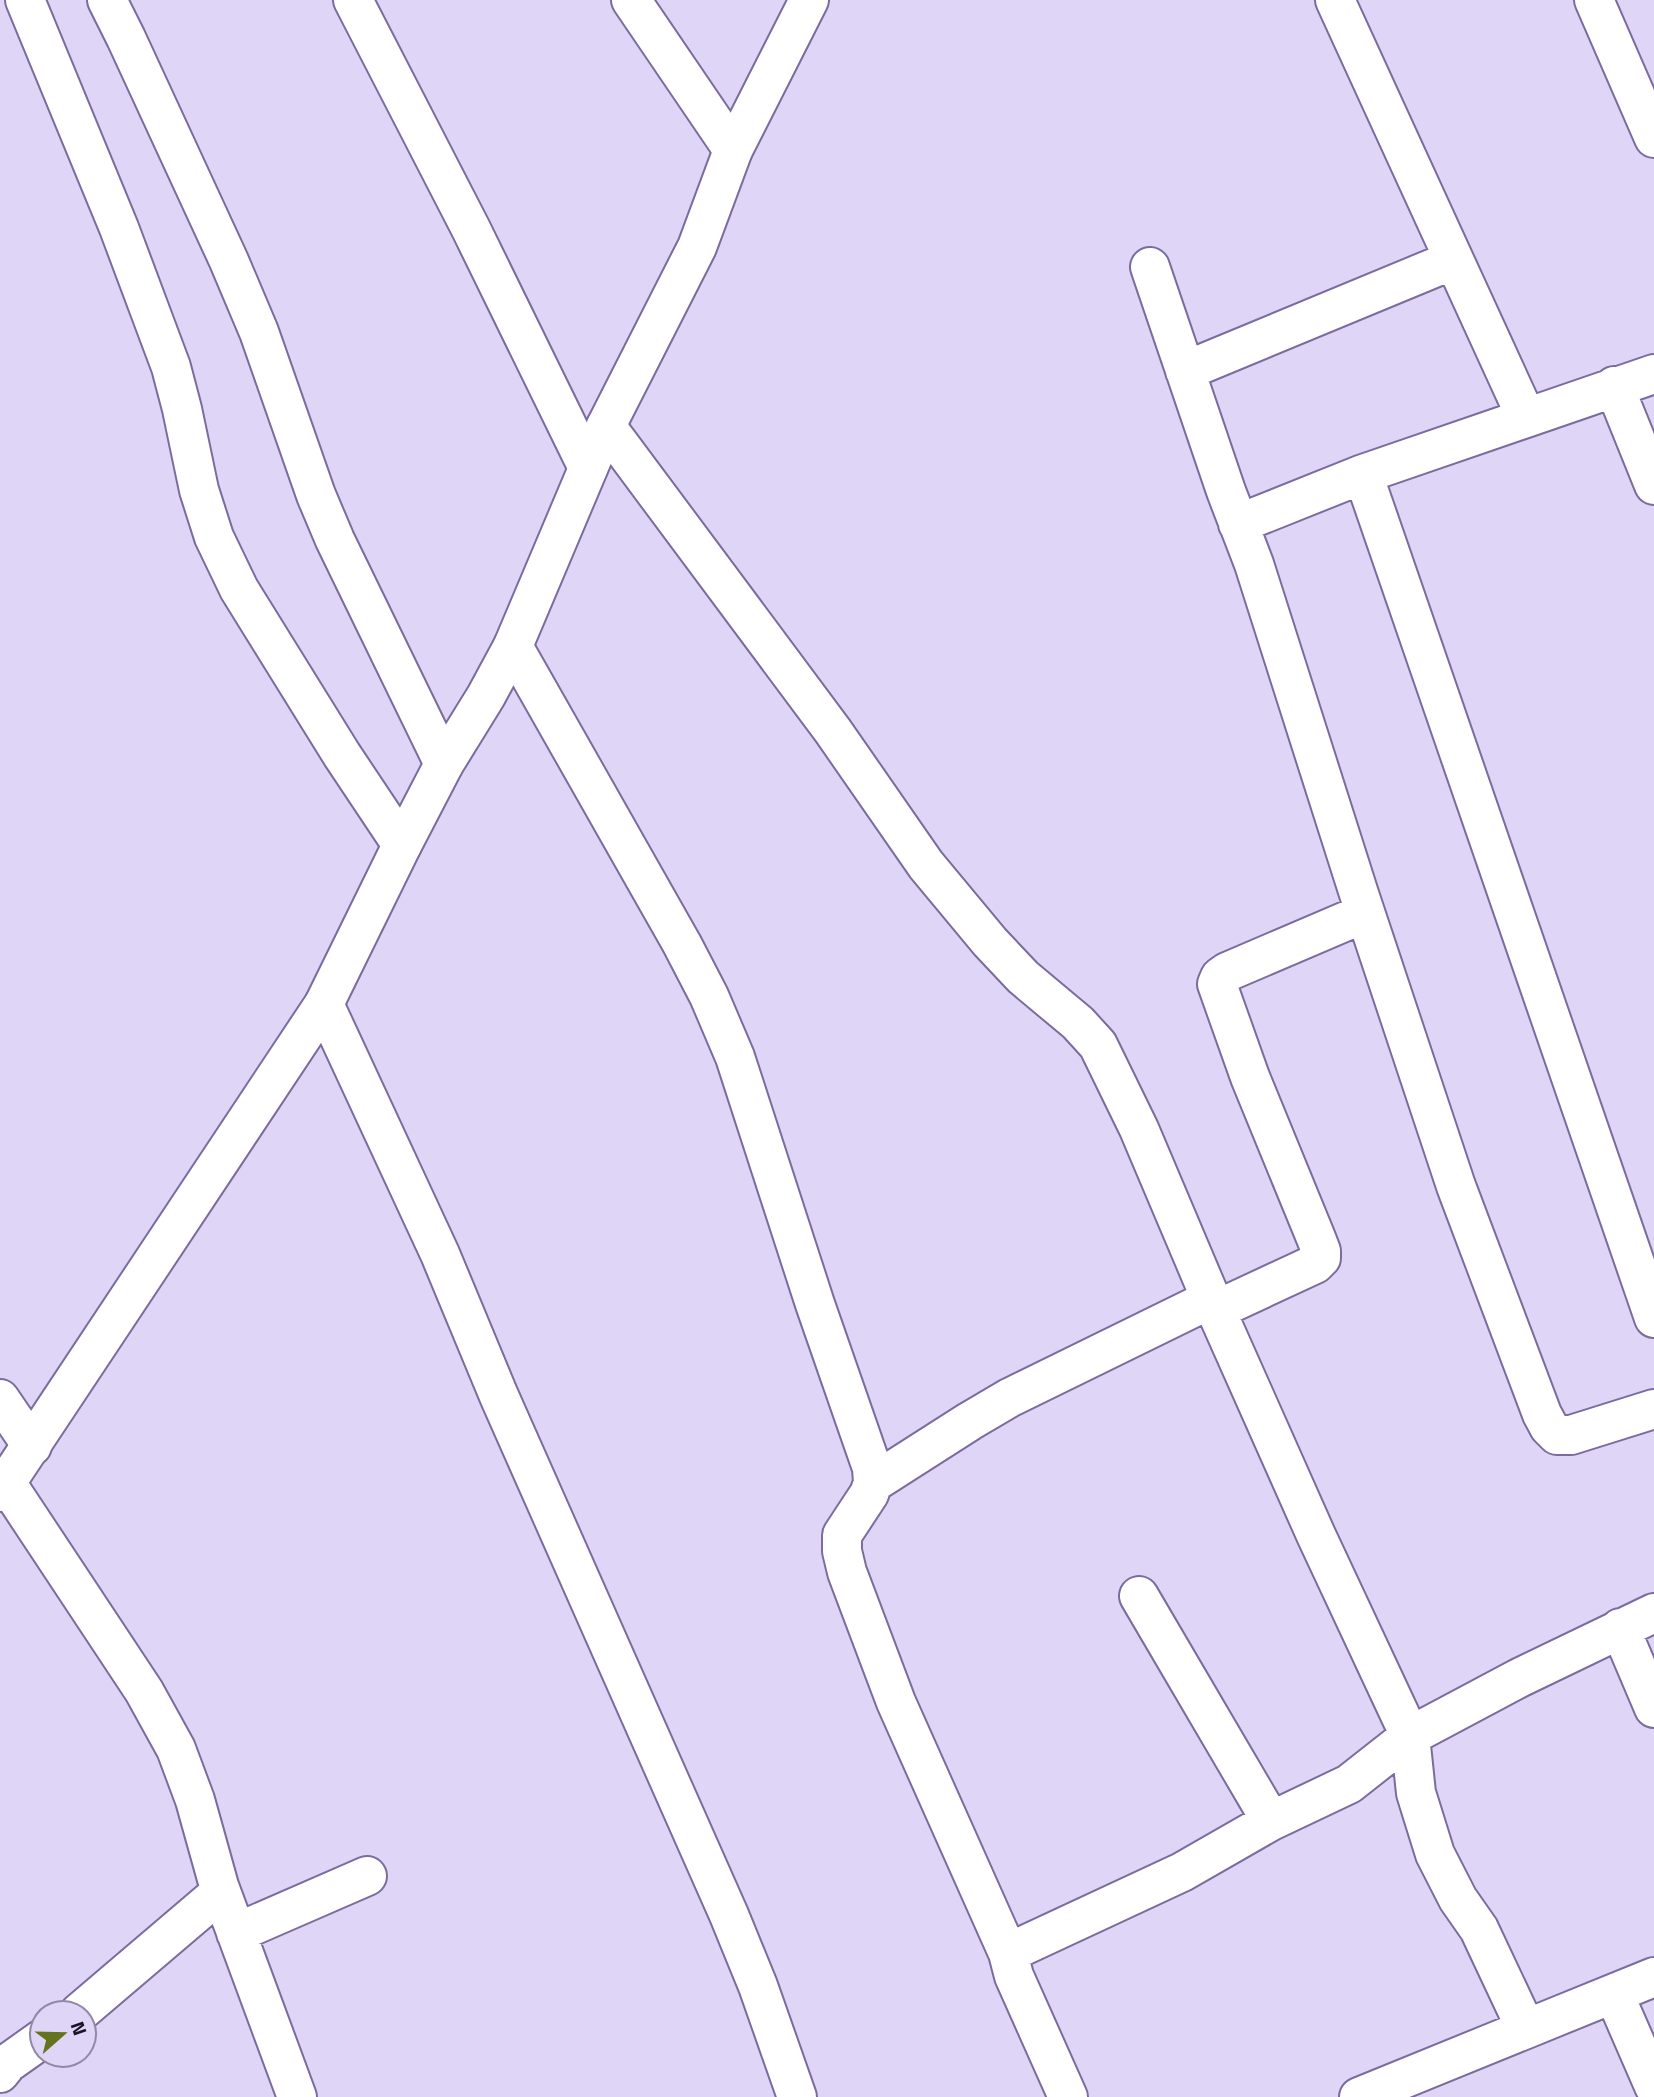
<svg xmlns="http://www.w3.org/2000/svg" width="1654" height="2097" viewBox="0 0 1654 2097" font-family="'Titillium Web',sans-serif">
<rect width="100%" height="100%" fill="#dfd5f7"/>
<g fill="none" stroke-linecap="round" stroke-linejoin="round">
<g stroke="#7b6b9e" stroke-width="42">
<path id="minor" d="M25,0L119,228L171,367L182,409L199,490L214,537L239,589L342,755L402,845
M107,0L126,38L229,261L259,332L316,495L335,540L444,764
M353,0L471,229L588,468
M631,0L733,150
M1335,0L1526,417
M1594,0L1654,138
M1150,267L1226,491L1254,564L1359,894L1456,1186L1542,1414L1549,1427L1557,1435H1571L1654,1409
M1185,371L1453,260
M1614,386L1654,485
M606,426L833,731L926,865L990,942L1023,977L1078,1023L1098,1045L1139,1129L1211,1299L1316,1535L1410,1736L1416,1793L1435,1854L1458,1899L1479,1929L1526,2029
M1363,474L1654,1318
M1238,524L1363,474L1654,374
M513,646L682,944L709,996L735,1057L815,1304L872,1468L873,1483L869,1494L842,1535V1551L847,1572L896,1702L1008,1953
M324,1004L440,1254L499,1396L729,1915L758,1986L797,2097
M1216,1310L1315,1264L1321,1258V1251L1316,1238L1250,1077L1217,984L1220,977L1227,972L1365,913
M0,1399L32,1446
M873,1483L970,1421L1009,1398L1211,1299
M7,1484L144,1691L176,1749L195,1800L219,1886L297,2097
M1139,1596L1271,1821
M1620,1628L1654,1708
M236,1933L367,1876
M1614,1994L1654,2086
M79,2013L221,1892
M0,2073L8,2063L42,2039
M1068,2097L1014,1976L1008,1953L1182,1872L1271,1821L1349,1784L1410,1736L1519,1678L1654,1613
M1359,2097L1654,1977"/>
</g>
<g stroke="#7b6b9e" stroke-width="42">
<path id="tertiary" d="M0,1492L324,1004L402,845L444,764L486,696L513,646L606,426L697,247L733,150L809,0"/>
</g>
<use href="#minor" stroke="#fff" stroke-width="38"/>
<use href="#tertiary" stroke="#fff" stroke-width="38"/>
</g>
<g transform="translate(63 2034) rotate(70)"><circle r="33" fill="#dfd5f7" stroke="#9188a4" stroke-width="2"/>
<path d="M0-5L12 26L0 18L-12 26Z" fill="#65731e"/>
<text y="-10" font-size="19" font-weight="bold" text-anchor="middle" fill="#1b1428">N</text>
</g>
</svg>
